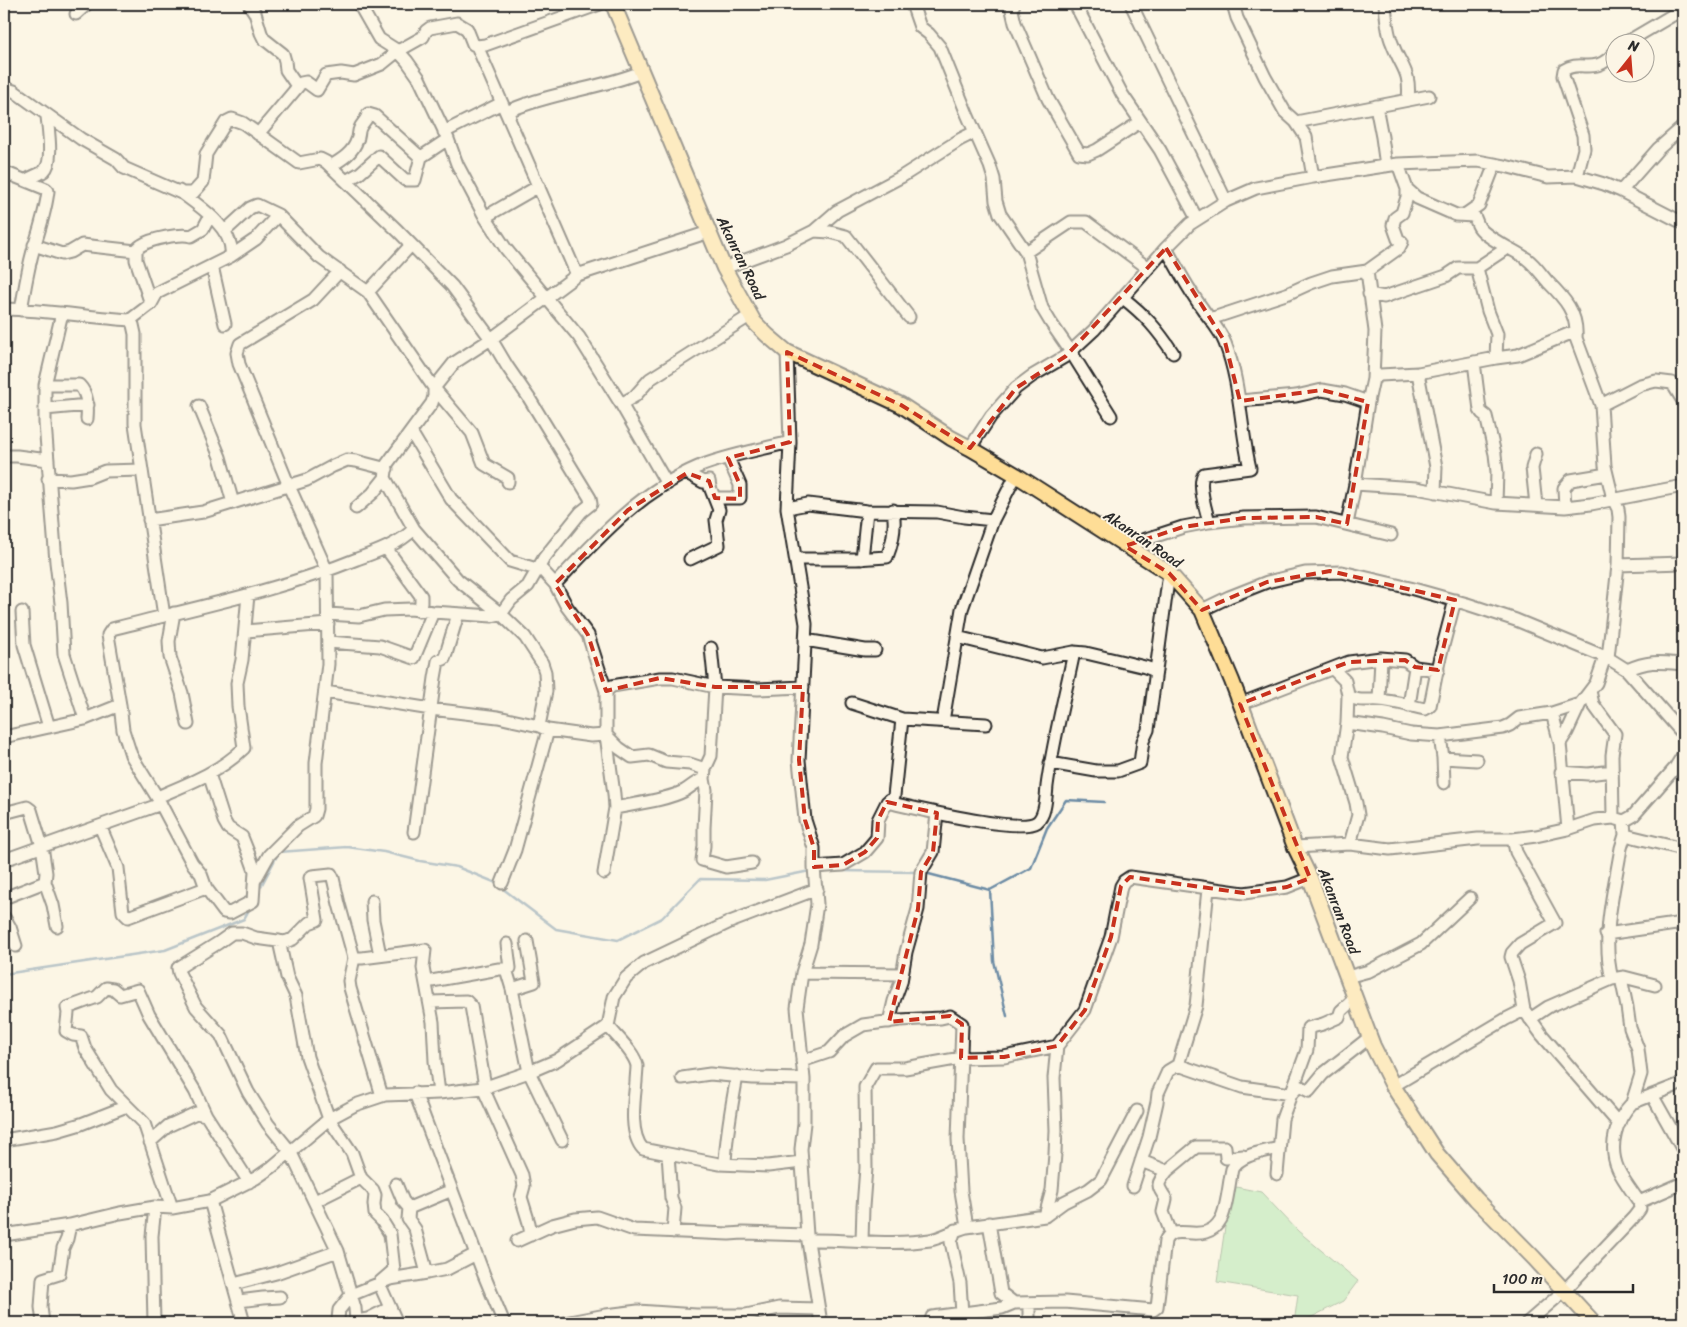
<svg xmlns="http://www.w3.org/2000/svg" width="1687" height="1327" viewBox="0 0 1687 1327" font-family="Sriracha,sans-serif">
<rect width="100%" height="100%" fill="#fcf5e5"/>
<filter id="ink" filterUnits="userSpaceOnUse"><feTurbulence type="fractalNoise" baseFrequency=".02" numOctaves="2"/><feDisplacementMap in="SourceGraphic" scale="10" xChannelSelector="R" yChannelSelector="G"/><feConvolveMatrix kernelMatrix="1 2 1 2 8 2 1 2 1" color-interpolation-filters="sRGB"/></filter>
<g filter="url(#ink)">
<path fill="#a7e4aa" stroke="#69886a" d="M1231,1186L1261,1192L1298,1231L1358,1281L1343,1301L1300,1323H1294L1298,1295L1217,1282Z"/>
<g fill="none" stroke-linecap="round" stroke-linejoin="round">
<path stroke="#6d8ca5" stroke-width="2.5" d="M838,871L917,872
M925,873L990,890L1031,868L1047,828L1066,800L1104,802
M990,890L994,961L1007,1016
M258,892L279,852L347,847L384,852L420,861L457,867L494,882L556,929L618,940L662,918L700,879L765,880L810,871
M4,974L165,950L244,919L250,908"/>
<g stroke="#2b2b2b" stroke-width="15">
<path id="minor" d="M249,4L255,13L261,33L264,39L283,54L285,61L286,70L297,86
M359,4L379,39L398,51L407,61L419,78L448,139L457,164L485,217L506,249L579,337L621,404L667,484
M912,4L920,27L929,34L940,47L967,114L990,166L994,179L996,201L1000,214L1026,252L1042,308L1051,323L1071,352L1111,416
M1014,4L1012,10L1015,23L1048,99L1079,153L1088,154L1097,150L1140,122
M1075,4L1122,94L1160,150L1197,219
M1131,4L1226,201
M1233,4L1237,18L1265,77L1285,112L1296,122L1306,137L1313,177
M1385,4C1386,16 1387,32 1392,43C1401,68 1411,70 1408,100
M76,14L87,4
M1627,42L1683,9
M477,46L577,275
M4,88L14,91L81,139L116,159L124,168L181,193H193L203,182L206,154L226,122L232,119L243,123L299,163L320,159L326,162L398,231L452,286L491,339L507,366L529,398L590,498L591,504L581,512L544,558L528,586L511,600L501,614L492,616L433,612L411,609L384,610L359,616L328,614
M1376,106L1382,137L1386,166
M509,119L511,110C553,92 599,89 641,72
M1296,122L1429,96
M444,132L502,103
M258,134L301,83L306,82L317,90L326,75L341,73L354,75L382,64L398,51L423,37L426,31L430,28L457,23L467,29L473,44L477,46L485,45L600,4
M331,166C341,160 353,153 357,140C359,137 358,132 360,128C362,123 367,120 368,114L375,116L417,154L421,157
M4,172L46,189L48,191C46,210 40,227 35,244C28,266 25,288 21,310
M1577,176L1584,149L1583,135L1563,76L1564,70C1581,59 1595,76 1614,53
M27,180C32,176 39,175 44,171C54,162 48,129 47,116
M346,181L360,173L379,156L405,180H415L421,157L448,139
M1407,189L1417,198L1456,215L1474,216C1476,219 1477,224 1479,227C1487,239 1515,250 1527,259C1535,265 1541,274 1548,282C1564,298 1578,313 1576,338L1601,405L1605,466L1613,499L1618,509L1619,517L1618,565L1608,658
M179,191C198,205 235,229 231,256
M1621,191L1658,149L1683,127
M1466,214L1479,205L1495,164
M485,217L539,186
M225,231L250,208L257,205L278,215L319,257L368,292L434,388L472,433L484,464L508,478V482
M814,231L830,232L846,236L909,317
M34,245L62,254L70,252L82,245L136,251
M1166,248C1177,268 1188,289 1202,308C1210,320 1220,330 1225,343C1241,384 1240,427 1250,468L1204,474C1197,484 1206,510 1209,522
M1026,252L1071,222H1086L1148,268
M212,266L225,324
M724,268L786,245L814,231L837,211L901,177L961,139L975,132
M1477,268L1488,311L1497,334L1496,358
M368,292L411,245
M1369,294L1384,297L1446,276L1458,268H1477L1507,248
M1123,298C1145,315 1158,330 1173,353
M151,304L136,260V251C136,250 141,245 142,245C151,239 180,233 191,236L203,229L210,216
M4,309C46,310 88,317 130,320L151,304L157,293L231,256L256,239L278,215
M62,313L45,385V423L56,562L61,603L64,654L85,719
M1210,319L1289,293L1311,283L1332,276L1367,271L1399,248L1402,242L1398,239L1393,225L1395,218L1402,213L1407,197V189L1398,164
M130,320L133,325L135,334V424L164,616
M787,352L790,442L787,508L806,624L799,760L805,820L814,848V867L817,904L811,944L802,973L797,1008L804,1079V1123L801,1149L807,1235L821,1323
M1474,362L1480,410L1482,413L1486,416L1495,454L1497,472L1496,503
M1418,373L1436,467L1435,492
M1373,379L1380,375L1418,373L1496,358L1518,355L1576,331
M45,385H79C88,394 88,407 87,419
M1240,401L1296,396L1322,390L1345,394L1368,402
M621,404L635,396L650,379L751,315
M1601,405L1640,385L1656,381L1672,383L1683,401
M199,406L220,457L233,503
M45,409L88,405
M411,432L451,499L510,561L543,571L555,584L567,607L588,635L606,691V735L614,794L615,808L604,873
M970,448L991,416L1016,388L1032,376L1066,356L1094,330L1166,248L1190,224L1226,201L1256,188L1313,177L1398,164L1478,161L1505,166L1548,177L1577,176L1604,184L1621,191L1683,223
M4,456H17L48,460
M687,473L703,482L709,481L710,487L719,510L716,520L719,545L690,559
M48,479L71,480L90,477L105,471L142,470
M1355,484L1416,488L1496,503L1565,507L1591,504L1683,486
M715,498H740V485L728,458
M1536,505L1532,468L1536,454
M1565,507L1564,488L1571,480L1607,474
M356,508L373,493L385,478
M787,508L808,504L867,511L937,512L964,517L993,520
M149,520L203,512L307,480L333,466L347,460L356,461L387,469
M1347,524L1355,484L1368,402L1373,379L1375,331L1367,271
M1125,546L1183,527L1209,522L1244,518L1316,517L1391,535
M386,548L421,596V603L419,611
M796,559H856L887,557C893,542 896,526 893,510
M862,559L867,511
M1618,565L1683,563
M555,584C598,538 639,492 698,467C727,455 760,450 790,442
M1202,610L1229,597L1267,582L1305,573L1342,572L1410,588L1467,604L1516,620L1608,658L1627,670L1683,734
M22,612L24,645L49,727
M174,613L169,641L170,657L182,693L188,724
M246,631L328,624
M957,637L1042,658L1074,652L1086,653L1145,667L1156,671
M805,640L865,650H875
M328,642L380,646L414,658L433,612
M711,648L715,687L711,756L705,769L704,779L706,790L704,828V846L702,860L726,867L752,863
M1333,669L1345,681L1348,695L1347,723L1342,757L1356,803L1358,815L1350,844
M1627,670C1649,660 1660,662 1683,664
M606,691L612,686L660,678H673L715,687L758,689L803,687
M1590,691L1593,704L1615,734L1612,755L1613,818
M325,692L431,709L498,717L539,726L548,730L591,736L606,735L619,748L632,757L649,755L666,762L690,764L705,769
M1348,695C1358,703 1367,699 1379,700C1394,701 1410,706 1425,709L1430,706L1439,661L1455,600
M1379,700L1381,658
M852,703L902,719L986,724
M1240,704L1349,662L1381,658L1405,660L1415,667L1438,670
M1409,706L1415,667
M1552,713L1560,743L1568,829
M943,721L962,609L993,520L1016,475
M1347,723L1383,728L1411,734L1440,736L1503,728L1510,725L1519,718L1552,713L1580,704
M539,726L546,691L545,672L542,663L525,637L501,614L458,580L414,529L385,478L387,464L432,403L434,396V388L454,363L491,339L577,275L709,232
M1440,736L1443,758L1444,783
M4,737L85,719L120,705
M1560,743L1567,732L1580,704L1596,683L1605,657
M1443,758L1477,760
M1050,763L1096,771H1118L1140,763L1143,741L1148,730L1169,573
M1561,772L1588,774L1612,771
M209,774L224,821L228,828L242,837L250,857L255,871L253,901L230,913L224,912L206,888L201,874L192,863L157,797L131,755L123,730L120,705L108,635L112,629C194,608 278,591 357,559C377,552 399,544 414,529
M157,797C188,784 220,772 244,748L238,706L237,683L242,660L248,595
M887,802C910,807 1020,834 1037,822C1046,815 1046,796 1047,786C1053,741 1065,696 1074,652
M615,808C634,804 667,800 684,791C691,787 695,782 704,779
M4,813L27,807L31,810L42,846L46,873L45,882L4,898
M100,826L118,868L123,912L128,917L206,888
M414,832L435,678L438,661L444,659L446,654L458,614
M1625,835L1683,849
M1513,839L1516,852L1555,923L1520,944L1512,953L1511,957L1519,981L1524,1010L1542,1035L1619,1124
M1295,847L1350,844L1390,849L1478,839H1513L1536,836L1568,829L1595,820L1613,818L1624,821L1633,816L1675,768L1683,755
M4,860L161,804
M814,867L843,865L865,852L877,838L878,820L887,802L894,796L902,719
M255,880L269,855L298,826L314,816L316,809V763L328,664L327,571L289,486L239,364L237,353L240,344L313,300L340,271
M45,882L53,905L57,926
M502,883L515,850L548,730
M372,901L373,920L380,955
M4,917L10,927L16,946
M1606,934L1683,923
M279,941L287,977L296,996L307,1057L329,1119L352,1153L361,1178L373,1190L375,1195L374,1204L375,1214L382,1221L390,1234L394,1270L379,1283L397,1323
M507,944L510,968L506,969L512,989L529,1072L562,1140
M354,958H362L425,950L423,968L433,1022L435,1061L439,1093
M802,973L902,974
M1347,977L1369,971L1421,944L1470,898
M1621,978L1627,1007L1630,1028L1638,1049L1641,1074L1632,1103
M1612,979C1601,936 1614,891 1621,848L1625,835L1624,821
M426,982L499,969H506
M512,989L534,982L527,941
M430,1002L466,1001L471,1006L485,1086
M1530,1019L1548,1007L1612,979L1624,977L1655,985
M889,1022L894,1001L901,982L906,952L918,909L921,872L933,852L937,813
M608,1026C616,1036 635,1053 637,1066C637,1071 636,1077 636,1082C634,1101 629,1134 643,1149L719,1164L768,1166L802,1162
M802,1061L829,1052L844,1036L863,1025L900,1020L941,1018L950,1016L962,1024L958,1139L961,1191L967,1227
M1178,1065L1242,1087L1291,1094L1299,1086L1309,1091L1323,1074L1370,1037
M682,1078L710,1074L753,1078L804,1079
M1393,1086L1506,1019L1524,1010
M483,1088L522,1175L524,1186L521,1197L529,1223L531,1235
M415,1093L484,1275L504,1323
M1652,1095L1683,1150
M382,1096L350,988L349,981L354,958L339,904L333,878L331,874L312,876L310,878L317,920L309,923L293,939L285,942L256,938L242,933H232L218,943L178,968L179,973L196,1007L221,1035L248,1092L268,1124L290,1151L338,1251L355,1308L356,1321L368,1319L386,1310H390
M4,1140L57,1131L81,1124L127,1106
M150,1142L168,1126L196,1113L206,1115
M668,1154L671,1198L675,1208L673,1232
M1141,1161L1167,1171L1196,1147H1225L1226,1158L1243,1156
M725,1164C726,1134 732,1105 737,1076
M1167,1171C1156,1185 1157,1185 1166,1199L1163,1212L1171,1233
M1277,1174L1282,1119L1307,1050L1308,1028L1323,1024L1339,1017L1341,1011L1355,998
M396,1184L403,1201L409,1208L408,1219L415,1229L427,1273
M1133,1186L1149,1137L1157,1102L1158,1093L1168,1071L1178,1065L1196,1006L1208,889
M210,1201L244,1323
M315,1201L361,1178
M1639,1202C1632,1191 1623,1180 1618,1169C1608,1147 1616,1119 1632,1103L1683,1083
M172,1208L144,1123L111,1090L85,1048L81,1036L73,1035L66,1031L68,1013L67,1008L97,997L106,988L113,989L120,995L138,990L149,1015L195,1091L206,1115L249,1182
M409,1208L452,1190
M1045,1216L1064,1202L1088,1190L1101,1180L1137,1111
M989,1223L1001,1293L1014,1303
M955,1230L951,1242L960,1283L962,1314
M4,1235L70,1225L120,1213L155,1207L172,1208L210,1201L256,1178L272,1167L329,1119L355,1105L385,1095L439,1093L483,1088L529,1072L557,1060L608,1026L614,997L626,978L644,963L730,922L817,889
M808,1240C848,1239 889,1246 930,1240C942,1238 954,1230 967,1227L1045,1216L1052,1190L1055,1154L1056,1130L1054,1078L1057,1046L1085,1010L1111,937L1121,886L1124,881L1130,877L1244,893L1287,887L1310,878
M517,1241L552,1225L575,1219L597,1217L634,1230L729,1234L743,1233L807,1235
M862,1241L863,1207L866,1168L865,1087L876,1068H905L961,1058L1004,1057L1057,1046
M234,1284L276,1273L338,1251
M239,1301L263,1298L280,1297
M1029,1304V1323
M43,1323L41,1307L43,1279L59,1274L63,1248L67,1239L70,1225
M154,1323L152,1236L155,1207
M340,1323L338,1319L339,1310L351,1295L390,1279L427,1273L447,1269L476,1254
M564,1323L606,1315L638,1311L696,1315H746L779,1308L819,1309
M930,1323L932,1317L1002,1308L1014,1303L1065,1302L1153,1310L1157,1307L1165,1241C1174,1220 1205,1248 1221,1219C1227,1209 1229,1182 1232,1169C1240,1154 1264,1152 1279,1148
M1527,1323L1564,1291L1634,1217L1640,1209L1639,1202L1683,1183"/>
</g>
<g stroke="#2b2b2b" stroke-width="18">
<path id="major" d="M613,4L724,268L754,322L767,335L787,352L901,405L951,438L970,448L1016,475L1169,573L1202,610L1232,681L1295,847L1310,878L1373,1046L1393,1086L1437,1154L1476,1199L1534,1258L1594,1323"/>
</g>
<use href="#minor" stroke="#fcf5e5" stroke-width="11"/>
<use href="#major" stroke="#fedd96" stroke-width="14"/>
</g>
</g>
<path d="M0 0H1687V1327H0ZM1166,248L1225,342L1240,401L1322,390L1368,402L1347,524L1316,517L1244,518L1183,527L1125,546L1169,573L1202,610L1267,582L1330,571L1455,600L1438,670L1415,667L1405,660L1349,662L1240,704L1310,878L1287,887L1244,893L1130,877L1121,886L1111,937L1085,1010L1057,1046L1004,1057L961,1058L962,1024L950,1016L889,1022L918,909L921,872L933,852L937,813L887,802L878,820L877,838L865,852L843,865L814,867V848L805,820L799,760L803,687H715L660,678L606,691L588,635L555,584L628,510L687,473L709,481L715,498L740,499V485L728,458L790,442L787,352L901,405L970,448L1016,388L1066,356Z" fill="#fcf5e5" fill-opacity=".55" fill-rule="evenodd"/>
<path fill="none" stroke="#c8321e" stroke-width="4" stroke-dasharray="10 6" stroke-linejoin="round" d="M1166,248L1225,342L1240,401L1322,390L1368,402L1347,524L1316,517L1244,518L1183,527L1125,546L1169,573L1202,610L1267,582L1330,571L1455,600L1438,670L1415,667L1405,660L1349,662L1240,704L1310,878L1287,887L1244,893L1130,877L1121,886L1111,937L1085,1010L1057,1046L1004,1057L961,1058L962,1024L950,1016L889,1022L918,909L921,872L933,852L937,813L887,802L878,820L877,838L865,852L843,865L814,867V848L805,820L799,760L803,687H715L660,678L606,691L588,635L555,584L628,510L687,473L709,481L715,498L740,499V485L728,458L790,442L787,352L901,405L970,448L1016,388L1066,356Z"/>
<g text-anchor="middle" stroke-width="4" stroke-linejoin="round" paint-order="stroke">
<g font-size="15" fill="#2b2b2b" stroke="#fcf5e5">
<text transform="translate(741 258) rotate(64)" y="5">Akanran Road</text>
<text transform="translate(1143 539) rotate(34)" y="5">Akanran Road</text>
<text transform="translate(1339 911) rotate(69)" y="5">Akanran Road</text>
</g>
</g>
<rect width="1687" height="1327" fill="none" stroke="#fcf5e5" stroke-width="20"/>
<rect x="10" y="10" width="1667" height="1307" fill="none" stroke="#2b2b2b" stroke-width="2" filter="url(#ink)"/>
<g transform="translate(1630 58) rotate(17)"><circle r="24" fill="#fcf5e5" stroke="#a8a49b"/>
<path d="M0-4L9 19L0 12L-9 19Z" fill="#c8321e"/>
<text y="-8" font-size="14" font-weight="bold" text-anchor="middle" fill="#2b2b2b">N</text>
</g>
<path d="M1494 1284v8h139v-8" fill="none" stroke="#2b2b2b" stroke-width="2.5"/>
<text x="1502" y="1284" font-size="15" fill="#2b2b2b" stroke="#fcf5e5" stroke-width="4" paint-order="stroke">100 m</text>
</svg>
